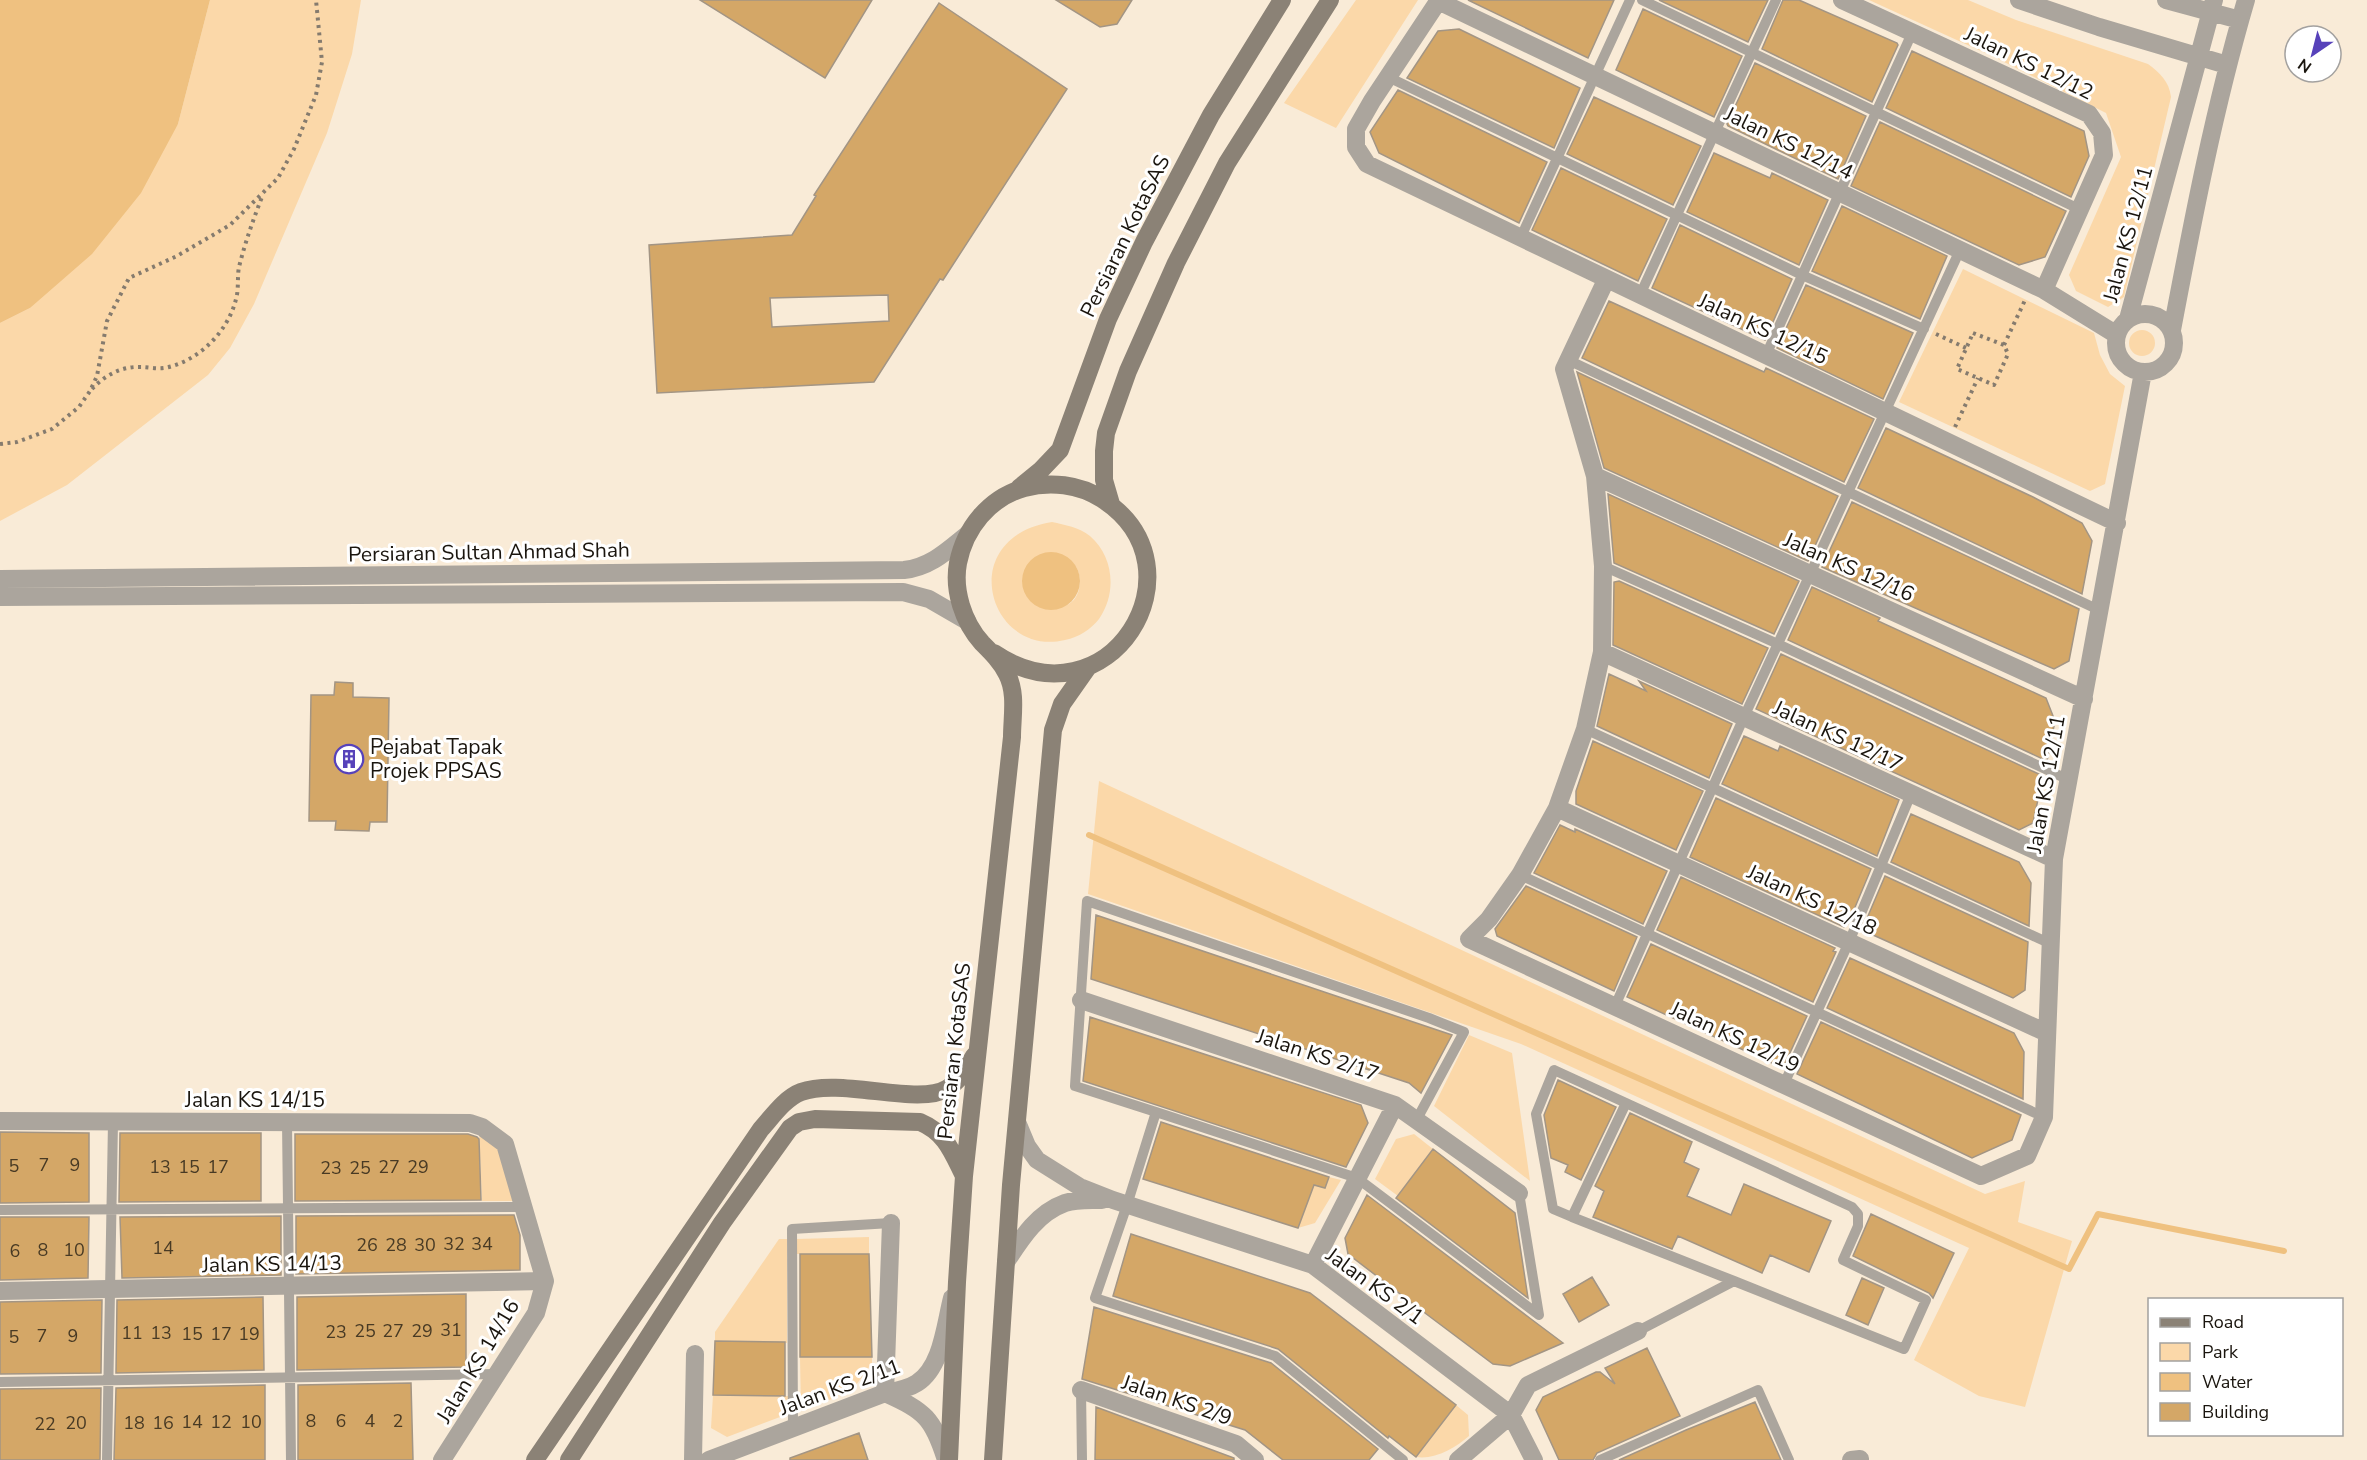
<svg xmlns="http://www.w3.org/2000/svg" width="2367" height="1460" viewBox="0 0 2367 1460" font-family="'Nunito Sans',sans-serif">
<rect width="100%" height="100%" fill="#f9ebd7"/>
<path fill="#fbd8a9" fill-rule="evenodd" d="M210,0H361L352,54L327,133L254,304L230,348L208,375L67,485L0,521V323L30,308L178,124Z
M1356,0H1418L1336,128L1284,103Z
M1869,0H1968L2016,20L2148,64C2160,73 2169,81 2171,97L2124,297L2108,307L2076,291L2069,275L2121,157L2106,113L1994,57Z
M1963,269L2094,333L2100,355L2110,374L2125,386L2105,484L2090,491L1899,402Z
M2129 343a13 13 0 1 1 26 0a13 13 0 1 1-26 0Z
M1052,522C1065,525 1079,527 1090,536C1114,557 1117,593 1099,619C1090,630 1079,637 1065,640C989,658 953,538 1052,522ZM1046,553C1055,553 1065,555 1072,562C1083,571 1083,596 1069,604C1063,608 1049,607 1041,608L1027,597L1030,562Z
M1099,781L1985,1194L2025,1181L2018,1222L2072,1241L2025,1407L1979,1396L1914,1360L1969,1248L1521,1044L1088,894Z
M1469,1035L1512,1053L1530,1181L1434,1106Z
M479,1130L499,1147L515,1201H482Z
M1414,1134L1433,1149L1398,1196L1375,1179L1396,1139Z
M1329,1177L1341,1180L1315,1223L1298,1228L1314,1185L1325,1188Z
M869,1237V1254H797L796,1239Z
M779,1239H787V1343L715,1341V1332Z
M800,1357H872V1363L851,1392L801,1410Z
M713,1395L788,1396V1414L727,1437L711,1428Z
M1456,1405L1468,1415L1469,1436C1455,1448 1435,1460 1416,1457Z"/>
<path fill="#efc180" d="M0,0H210L178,124L141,193L92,254L30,308L0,323Z
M1022 581a29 29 0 1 1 58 0a29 29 0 1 1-58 0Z"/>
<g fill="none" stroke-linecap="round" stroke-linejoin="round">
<path stroke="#efc180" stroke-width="6" d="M1089,835L2069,1269L2098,1214L2284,1251"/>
</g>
<path fill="#d4a767" stroke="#a39584" stroke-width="1.5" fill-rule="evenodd" d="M700,0H872L825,78Z
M1056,0H1132L1117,24L1100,27Z
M1468,0H1614L1588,58Z
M1659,0H1768L1748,42Z
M1783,0H1799L1897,43L1898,45L1872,102L1762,49Z
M939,3L1067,89L943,280L940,279L874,382L657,393L649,245L792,235L816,196L814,195ZM888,295L889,321L772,327L770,298Z
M1643,9L1742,56L1714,117L1616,70Z
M1459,29L1580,88L1554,148L1407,78L1438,31Z
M1912,51L2084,131L2089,156L2071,197L1886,108Z
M1755,63L1866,116L1838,179L1728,126L1727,124Z
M1398,90L1547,162L1519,223L1379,153L1370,132Z
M1594,97L1701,146L1673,205L1567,154Z
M1880,122L2066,211L2045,257L2019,265L1851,186Z
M1714,153L1770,178L1772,173L1828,200L1799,265L1687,212Z
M1561,168L1667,219L1638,281L1532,230Z
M1842,206L1947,256L1920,319L1812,271Z
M1680,225L1792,279L1765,340L1652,288Z
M1806,285L1913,333L1883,399L1777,348Z
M1609,301L1764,372L1766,368L1874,419L1844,482L1582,358Z
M1577,372L1838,496L1808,561L1604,468Z
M1886,428L2033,497L2082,523L2092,541L2082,594L1858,488Z
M1608,494L1799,581L1774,634L1614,563Z
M1852,502L2079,609L2069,661L2054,669L1822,567Z
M1619,581L1768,648L1742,704L1613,645L1614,582Z
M1812,587L1880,618L1878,621L2046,698L2055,721L2047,761L1788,640Z
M1781,654L2043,776L2033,823L2019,830L1756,709Z
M1609,674L1646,691L1639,681L1732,724L1709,778L1597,726Z
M335,682L353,683V697L389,698L387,822H370L369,831L335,830L336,821H309L311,695H334Z
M1744,736L1778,751L1780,746L1899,800L1877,856L1722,784Z
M1593,741L1703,791L1676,850L1576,804V791Z
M1716,798L1871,869L1848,924L1846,923L1844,927L1690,857Z
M1911,814L2019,862L2031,883L2029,926L1891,862Z
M1560,825L1575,832V829L1667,871L1643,924L1534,873Z
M1885,876L2028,942L2025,990L2013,998L1862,930Z
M1681,877L1835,948L1833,951L1836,952L1813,1002L1657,930Z
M1526,886L1637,937L1614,991L1497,936L1495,929Z
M1096,915L1351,1001L1452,1035L1421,1093L1409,1083L1091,979Z
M1651,944L1807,1016L1783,1068L1627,997Z
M1850,958L2014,1033L2024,1052L2023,1099L1827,1008Z
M1090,1017L1361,1105L1368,1123L1346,1167L1083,1081Z
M1821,1022L2021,1115L2012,1140L1972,1158L1797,1074Z
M1558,1080L1616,1107L1581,1180L1565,1172L1568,1165L1551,1158L1544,1115Z
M1630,1113L1692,1142L1684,1162L1699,1169L1687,1196L1731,1215L1744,1184L1831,1221L1809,1272L1770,1255L1762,1273L1678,1236L1672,1249L1593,1217L1604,1191L1595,1186Z
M1161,1122L1329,1177L1325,1188L1314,1185L1298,1228L1143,1179Z
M0,1132L89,1133V1202L0,1203Z
M120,1133H261V1201L119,1202Z
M295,1134H468L477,1137L479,1139L481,1200L295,1201Z
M1433,1149L1515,1213L1528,1298L1396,1198Z
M1367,1195L1531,1319L1563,1343L1510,1366L1493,1364L1421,1310L1348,1254L1345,1238Z
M1871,1214L1954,1253L1933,1298L1929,1293L1853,1256Z
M514,1215L520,1235V1270L296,1274V1216Z
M281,1216V1275L122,1278L120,1217Z
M0,1217H89L88,1278L0,1280Z
M1131,1234L1310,1293L1456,1405L1416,1457L1389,1436L1388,1438L1278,1349L1113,1296Z
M800,1254H869L872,1357H800Z
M1592,1277L1609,1305L1579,1322L1563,1294Z
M1862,1278L1884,1288L1868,1325L1846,1315Z
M466,1294V1367L297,1370V1297Z
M263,1297L264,1370L116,1373L117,1300Z
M102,1300L101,1373L0,1374V1302Z
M1094,1307L1271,1363L1378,1449L1369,1460H1283L1245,1430L1082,1379Z
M715,1341L785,1342V1396L713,1395Z
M1647,1348L1680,1416L1597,1453L1593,1460H1559L1536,1410L1543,1397L1596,1372H1600L1615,1384L1605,1368Z
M411,1383L413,1460H298V1385Z
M265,1385V1460H114L116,1388Z
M101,1388L100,1460H0V1389Z
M1755,1402L1781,1460H1619L1686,1430Z
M1096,1407L1234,1458V1460H1095Z
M859,1433L868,1460H790V1458Z"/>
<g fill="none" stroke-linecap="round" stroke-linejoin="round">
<path stroke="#857b6e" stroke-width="4" stroke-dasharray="3 4.5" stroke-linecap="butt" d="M1973,333L2004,345L2008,354L1994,385L1957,369Z
M1936,334L1966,348
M2004,345L2026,298
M92,389C105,375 122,366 141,367C148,367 156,369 164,368C198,362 228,332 236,299C239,289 237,277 239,267C245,243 253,220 262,197
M1955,427L1978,378
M0,444L17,442L52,429L79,407L90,391L97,376L107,321L129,278L177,256L230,225L278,178L294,149L316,95L322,62L316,0"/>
<path stroke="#aba59d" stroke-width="10" d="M1642,0L2081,210
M1388,77L1802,275L1924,329
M1520,239L1630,0
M1640,295L1776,0
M1766,355L1912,33
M1568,360L2101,611
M1603,566L1778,644L2069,780
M1585,729L2051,944
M1520,875L2044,1117
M1615,1006L1744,717L1960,250
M1784,1084L1849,942L1911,794
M1156,1112L1357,1178L1539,1315L1519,1193
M287,1122L291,1460
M0,1210L523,1207
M1572,1217L1553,1209L1536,1114L1554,1070L1626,1103
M1638,1331L1734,1281L1904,1349L1926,1300L1843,1260L1858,1226V1214L1852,1207L1626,1103L1572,1217L1734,1281
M0,1382L498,1374
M1081,1390L1082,1460
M793,1428L792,1229L891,1223
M107,1460L113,1122
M1403,1460L1275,1356L1095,1298L1127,1205L1156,1112L1075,1086L1087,901L1429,1018L1464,1032L1417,1119
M1600,1460L1758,1390L1789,1460"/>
<path stroke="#aba59d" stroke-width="18" d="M1439,0L1372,101L1356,129V147L1367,164L2117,523
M1842,0L2089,114L2102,133L2104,155L2044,290
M2019,0L2099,27L2227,65
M2166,0L2240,20
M1438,1L2044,290L2117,335
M1606,280L1564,369L1595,476L1603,566L1602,652L1585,729L1557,808L1520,875L1489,919L1469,939L1981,1176L2027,1156L2044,1117L2054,859L2143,372
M2116 343a29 29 0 1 1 58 0a29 29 0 1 1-58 0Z
M2128,319L2214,0
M2172,330C2193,219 2214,109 2246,0
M1595,476L2084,699
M0,579L904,570C931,567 948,550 968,534
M0,597L903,592L929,599L967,621
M1602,652L2054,859
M1557,808L2047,1033
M1081,1000L1395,1105L1519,1193
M0,1121L470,1123L482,1127L505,1144L545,1281L536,1313L442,1460
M1017,1122L1027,1146L1037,1160L1080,1187L1113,1200L1313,1265L1511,1415L1534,1460
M891,1223L885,1393C925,1411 933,1418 946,1460
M1006,1262C1021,1239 1037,1213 1065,1203C1076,1199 1090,1200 1102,1200
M1313,1265L1395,1105
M0,1291L545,1281
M1081,1390L1236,1444L1255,1460
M693,1460L695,1354
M709,1460L885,1393C895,1391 908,1389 917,1383C942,1367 945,1325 952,1298
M1458,1460L1511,1415L1528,1385L1638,1331
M1851,1460L1860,1459"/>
<path stroke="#8b8276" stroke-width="18" d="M1019,488L1041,470L1060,450L1108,319L1144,242L1211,115L1282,0
M1111,504L1104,480V451L1106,433L1128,371L1176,263L1227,163L1330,0
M535,1460L761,1129C772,1117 785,1098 801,1092C841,1077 919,1107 948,1088C960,1080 967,1068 974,1056
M569,1460L722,1223L790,1128L799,1122L815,1119L920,1122C946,1133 952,1152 964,1176
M949,1460L957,1282L964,1176L1012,737C1012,717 1017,693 1007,674C1001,662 992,653 982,643C963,622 953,590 958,563C965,528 989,498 1024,488C1050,481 1079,484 1102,499C1209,568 1108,730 994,653
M993,1460L1011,1185L1053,730L1062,704L1088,667"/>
</g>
<defs>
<g id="building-ring" transform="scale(1.5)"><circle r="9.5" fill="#fff" stroke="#5742ba" stroke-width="1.5"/><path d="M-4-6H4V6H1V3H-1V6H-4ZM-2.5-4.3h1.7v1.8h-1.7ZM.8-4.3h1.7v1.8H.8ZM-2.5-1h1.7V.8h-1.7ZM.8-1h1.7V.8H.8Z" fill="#5742ba"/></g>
</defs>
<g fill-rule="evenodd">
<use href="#building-ring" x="349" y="759"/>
</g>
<g text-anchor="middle" stroke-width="6" stroke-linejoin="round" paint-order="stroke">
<g font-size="18" fill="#483a24">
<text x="44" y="1171">7</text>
<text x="75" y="1171">9</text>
<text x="14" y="1172">5</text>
<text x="160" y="1173">13</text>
<text x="189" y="1173">15</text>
<text x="218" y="1173">17</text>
<text x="389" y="1173">27</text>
<text x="418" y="1173">29</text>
<text x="331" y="1174">23</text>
<text x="360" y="1174">25</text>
<text x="454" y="1250">32</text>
<text x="482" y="1250">34</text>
<text x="367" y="1251">26</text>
<text x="396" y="1251">28</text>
<text x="425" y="1251">30</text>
<text x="163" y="1254">14</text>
<text x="43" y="1256">8</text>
<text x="74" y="1256">10</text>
<text x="15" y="1257">6</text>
<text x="451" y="1336">31</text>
<text x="365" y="1337">25</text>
<text x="393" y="1337">27</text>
<text x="422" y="1337">29</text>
<text x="336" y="1338">23</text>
<text x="132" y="1339">11</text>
<text x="161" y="1339">13</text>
<text x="192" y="1340">15</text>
<text x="221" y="1340">17</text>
<text x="249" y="1340">19</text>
<text x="42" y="1342">7</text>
<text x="73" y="1342">9</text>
<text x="14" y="1343">5</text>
<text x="311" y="1427">8</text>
<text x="341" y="1427">6</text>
<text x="370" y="1427">4</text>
<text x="398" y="1427">2</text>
<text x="192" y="1428">14</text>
<text x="221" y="1428">12</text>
<text x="251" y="1428">10</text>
<text x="76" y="1429">20</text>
<text x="134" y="1429">18</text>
<text x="163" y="1429">16</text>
<text x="45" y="1430">22</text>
</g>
<g font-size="21" fill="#1a150e" stroke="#fff">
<text transform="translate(2029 63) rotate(26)" y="7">Jalan KS 12/12</text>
<text transform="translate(1789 143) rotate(26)" y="7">Jalan KS 12/14</text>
<text transform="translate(2128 234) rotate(-75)" y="7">Jalan KS 12/11</text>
<text transform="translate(1125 236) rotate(-64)" y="7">Persiaran KotaSAS</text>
<text transform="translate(1763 329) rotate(25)" y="7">Jalan KS 12/15</text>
<text transform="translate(489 552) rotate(-1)" y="7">Persiaran Sultan Ahmad Shah</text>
<text transform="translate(1849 567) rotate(24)" y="7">Jalan KS 12/16</text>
<text transform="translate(1838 736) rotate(25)" y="7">Jalan KS 12/17</text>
<text transform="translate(2046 784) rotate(-80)" y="7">Jalan KS 12/11</text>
<text transform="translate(1812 900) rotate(25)" y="7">Jalan KS 12/18</text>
<text transform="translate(1735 1037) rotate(25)" y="7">Jalan KS 12/19</text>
<text transform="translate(954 1051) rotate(-84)" y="7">Persiaran KotaSAS</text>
<text transform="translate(1318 1055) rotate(18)" y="7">Jalan KS 2/17</text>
<text x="255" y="1107">Jalan KS 14/15</text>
<text transform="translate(272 1264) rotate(-1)" y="7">Jalan KS 14/13</text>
<text transform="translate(1375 1286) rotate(36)" y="7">Jalan KS 2/1</text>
<text transform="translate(478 1361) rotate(-59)" y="7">Jalan KS 14/16</text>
<text transform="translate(840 1387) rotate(-20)" y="7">Jalan KS 2/11</text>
<text transform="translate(1177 1400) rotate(19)" y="7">Jalan KS 2/9</text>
</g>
<g font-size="21" fill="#1a150e" stroke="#fff" text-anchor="start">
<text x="370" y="754">Pejabat Tapak<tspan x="370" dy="24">Projek PPSAS</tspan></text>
</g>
</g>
<rect x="2148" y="1298" width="195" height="138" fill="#ffffff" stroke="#a3a19f" stroke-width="1.5"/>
<rect x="2160" y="1318" width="30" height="9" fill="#8b8276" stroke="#a3a19f" stroke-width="1.5"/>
<text x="2202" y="1328" font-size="18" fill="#1a150e">Road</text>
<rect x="2160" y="1343" width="30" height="18" fill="#fbd8a9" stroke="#a3a19f" stroke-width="1.5"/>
<text x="2202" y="1358" font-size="18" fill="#1a150e">Park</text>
<rect x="2160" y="1373" width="30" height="18" fill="#efc180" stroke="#a3a19f" stroke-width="1.5"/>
<text x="2202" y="1388" font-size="18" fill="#1a150e">Water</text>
<rect x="2160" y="1403" width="30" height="18" fill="#d4a767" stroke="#a3a19f" stroke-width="1.5"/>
<text x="2202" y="1418" font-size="18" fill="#1a150e">Building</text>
<g transform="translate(2313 54) rotate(215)"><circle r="28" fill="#ffffff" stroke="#a3a19f" stroke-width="1.5"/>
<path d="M0-4.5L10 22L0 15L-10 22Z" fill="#5742ba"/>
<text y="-9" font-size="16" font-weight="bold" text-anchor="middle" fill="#1a150e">N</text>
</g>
</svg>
